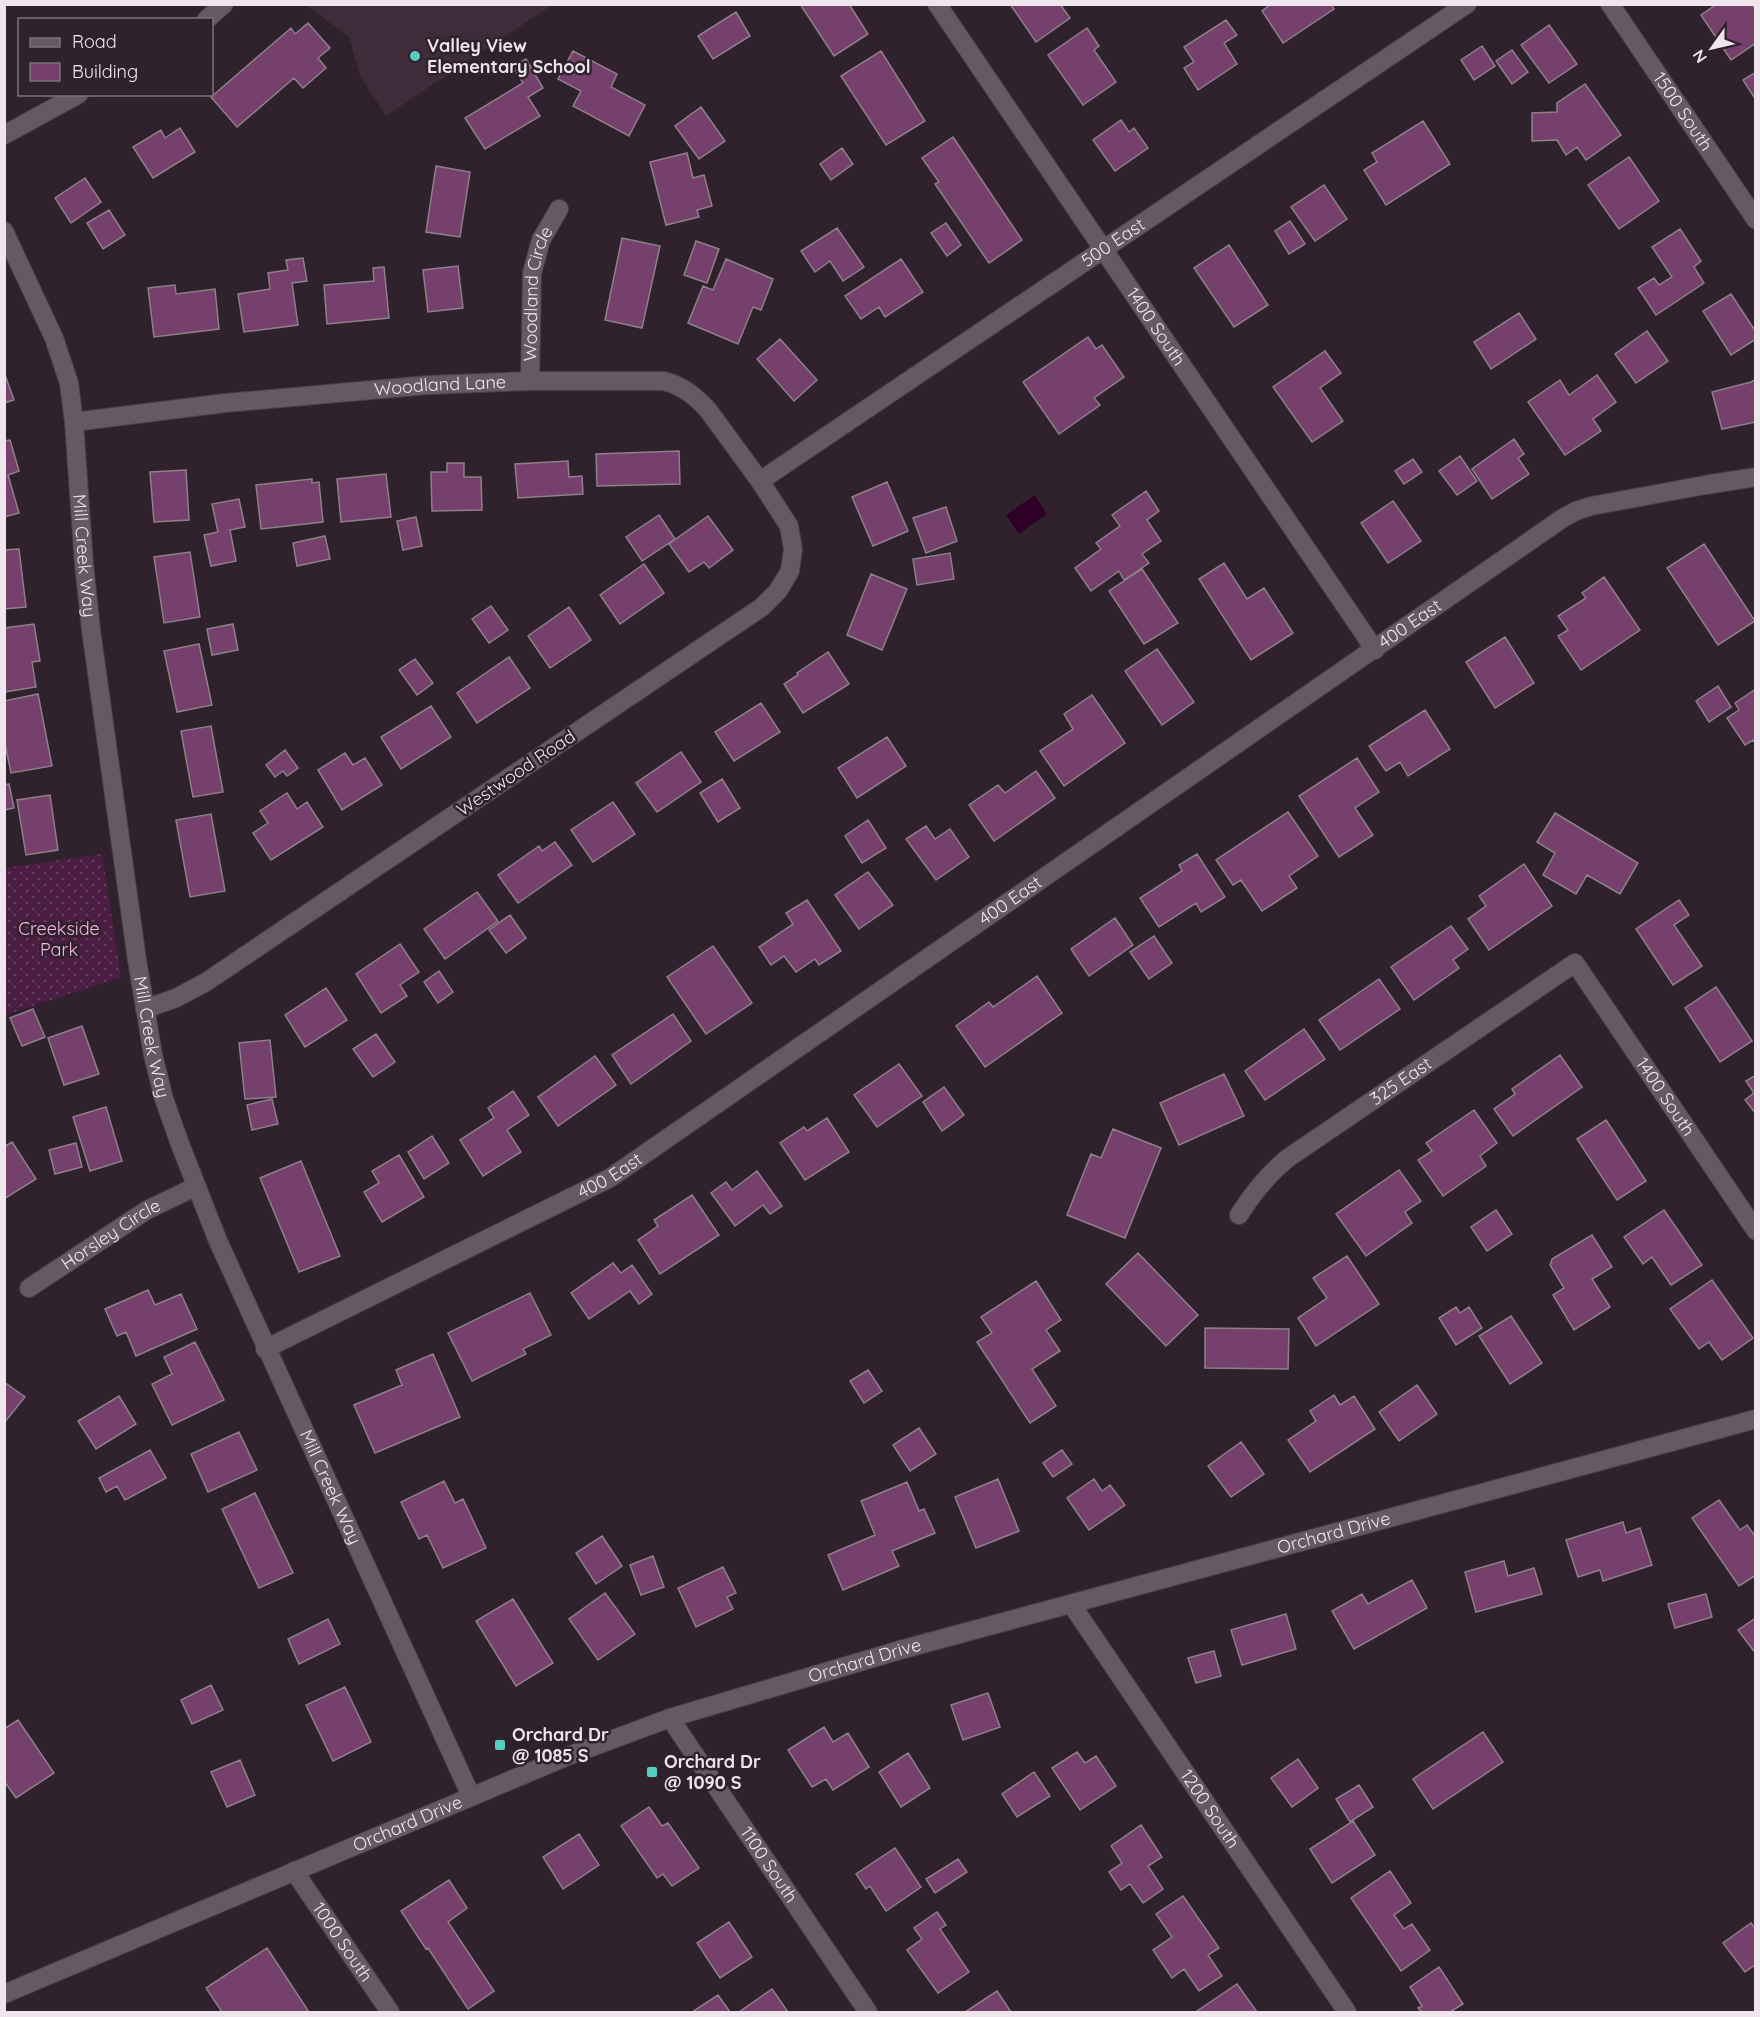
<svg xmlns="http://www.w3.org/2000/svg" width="1760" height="2017" viewBox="0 0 1760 2017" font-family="Quicksand,sans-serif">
<defs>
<pattern id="grass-dots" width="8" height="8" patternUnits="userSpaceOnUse" patternTransform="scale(1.5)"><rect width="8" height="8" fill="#4b1d43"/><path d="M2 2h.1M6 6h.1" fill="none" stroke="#653e5e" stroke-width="1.8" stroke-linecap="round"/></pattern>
</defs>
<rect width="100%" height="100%" fill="#2f222c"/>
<path fill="#3e2c3a" d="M306,5H552L386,116L360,76L349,37Z"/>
<path fill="url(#grass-dots)" d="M102,854L121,977L5,1015V868Z"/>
<path fill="#2e0028" d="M1035,495L1047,514L1019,534L1006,515Z"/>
<path fill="#76406c" stroke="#8e7f8a" stroke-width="1.5" d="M800,4H849L868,34L834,56Z
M1010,4H1060L1070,18L1036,42Z
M1271,4H1331L1334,9L1283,43L1262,11Z
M1717,4H1752L1756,10V43L1731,60L1701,15Z
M736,12L750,36L713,59L698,36Z
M1226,20L1237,35L1224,43L1237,64L1198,90L1184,68L1194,62L1184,47Z
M308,23L330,48L318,58L326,68L303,88L294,78L237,127L211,97L291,28L295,34Z
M1549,25L1577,64L1549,83L1521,45Z
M1087,28L1099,46L1094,50L1116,82L1083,105L1048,55Z
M1482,46L1495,66L1474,80L1461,60Z
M1512,50L1528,72L1512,84L1496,61Z
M573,51L617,74L611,87L645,105L629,136L573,106L581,91L558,79Z
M881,51L925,121L886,145L841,76Z
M526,59L543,88L528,97L540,116L485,149L465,118L523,83L513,66Z
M1756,72V100L1743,80Z
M1585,84L1621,135L1586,160L1577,147L1566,155L1557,140L1532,141V113L1557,112V103Z
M701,107L725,141L699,159L675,126Z
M1121,120L1129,132L1134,128L1148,148L1115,171L1093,140Z
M1423,121L1450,164L1386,205L1364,170L1377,162L1372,153Z
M180,128L195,152L153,178L133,147L161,130L165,138Z
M953,137L1022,240L989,263L935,184L939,182L922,158Z
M842,148L853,164L831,180L820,164Z
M687,153L693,178L704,175L712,206L697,210L699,217L666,225L650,162Z
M1629,157L1659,201L1619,229L1588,185Z
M436,166L470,172L460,237L426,232Z
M85,178L101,202L71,223L55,198Z
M1324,185L1347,219L1315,241L1291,207Z
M109,210L125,235L103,249L87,223Z
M1290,221L1305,244L1289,254L1275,231Z
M946,223L961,245L947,256L931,233Z
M837,228L864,267L843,281L830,261L815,272L801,251Z
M1680,229L1701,261L1694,267L1704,283L1656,315L1638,288L1654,278L1659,285L1672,277L1652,247Z
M622,238L660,246L642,328L605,320Z
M696,241L719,249L707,283L684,275Z
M1229,245L1268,305L1234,327L1194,268Z
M303,258L307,281L292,283L298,325L244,332L238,294L270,289L268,273L288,270L286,260Z
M726,259L773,279L761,310L753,307L738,344L688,323L703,286L713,290Z
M901,259L923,292L885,317L879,307L861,319L845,296Z
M458,266L463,308L428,312L423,270Z
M384,267L389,318L327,324L324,285L374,281L373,268Z
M175,285L176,294L215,289L219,329L154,337L148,288Z
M1731,294L1756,332V339L1731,355L1703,311Z
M1519,313L1536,339L1491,369L1474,342Z
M1647,331L1668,361L1636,383L1615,354Z
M1088,337L1096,349L1102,345L1124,377L1094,398L1100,405L1059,434L1023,382Z
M780,339L817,380L794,401L757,359Z
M1325,351L1341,373L1320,388L1343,421L1312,442L1273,387Z
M4,372L14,400L4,403Z
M1597,375L1616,402L1593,419L1601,431L1565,455L1528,402L1560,380L1569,395Z
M1756,379V422L1722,429L1712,392L1751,382Z
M1514,439L1524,454L1518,458L1529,474L1492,499L1472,469Z
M10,440L19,471L8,475L19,513L4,517V441Z
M679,451L680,484L597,486L596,454Z
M1460,456L1477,481L1457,495L1439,471Z
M1413,459L1422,472L1404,484L1395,471Z
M568,461L569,477L582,476L583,494L518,498L515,464Z
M447,463H464V477H481L482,510L432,511L431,472H447Z
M186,470L189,520L154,522L150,472Z
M386,474L391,517L341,522L337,479Z
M312,479V483L319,482L323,522L261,529L256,485Z
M887,482L908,531L873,546L852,497Z
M1146,491L1159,511L1147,520L1161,541L1142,554L1149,563L1124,580L1119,571L1091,591L1075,568L1101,549L1096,543L1120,526L1112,515Z
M239,499L245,527L230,530L236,561L211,566L204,535L218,532L212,504Z
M1393,501L1421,541L1388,563L1361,523Z
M946,507L957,541L926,553L913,518Z
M659,515L675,539L642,561L626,537Z
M708,516L733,550L709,568L704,562L689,572L669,544Z
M416,517L422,546L403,550L397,521Z
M325,536L330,559L297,566L293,543Z
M1704,544L1755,621L1718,645L1667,568Z
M19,549L26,607L4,609V550Z
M190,552L200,617L164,623L154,557Z
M950,553L954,579L917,585L913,559Z
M1224,563L1247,599L1264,588L1293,633L1251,660L1199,579Z
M644,564L664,593L620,624L600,595Z
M1142,569L1178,623L1144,644L1109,591Z
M871,574L907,589L882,650L847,635Z
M1604,577L1640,630L1581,670L1558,636L1568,630L1558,616L1586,598L1582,593Z
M491,606L508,630L489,643L472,619Z
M569,607L591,640L550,668L528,636Z
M34,624L40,661L32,662L36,687L4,692V628Z
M233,624L238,650L212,655L207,629Z
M1505,637L1534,683L1495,708L1466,662Z
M199,644L212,705L177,712L164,651Z
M1157,649L1194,702L1162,725L1125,671Z
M828,652L849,684L803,713L784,684L798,675L797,673Z
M509,657L530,688L477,723L457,693Z
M415,659L433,683L417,695L399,670Z
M1718,686L1731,707L1709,722L1696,701Z
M1756,689V743L1753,740L1745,745L1727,718L1739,710L1735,703Z
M38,694L52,766L11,773L4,739V701Z
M1092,695L1125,743L1064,786L1040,751L1073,729L1064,714Z
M761,703L780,732L734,761L715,732Z
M431,706L451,737L401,769L381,737Z
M1425,710L1450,749L1408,776L1400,762L1386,771L1369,746Z
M211,726L223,792L193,797L181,731Z
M887,737L906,766L857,798L838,768Z
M285,750L298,768L287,776L283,771L275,777L266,765Z
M681,752L701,782L657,812L636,783Z
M345,753L353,765L365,758L382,785L342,810L318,770Z
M1357,758L1379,792L1355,808L1373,835L1339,857L1299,796Z
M1036,771L1055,798L994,841L969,805L998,785L1005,793Z
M722,779L740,808L718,822L700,793Z
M9,784L14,808L4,810V785Z
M287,793L297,809L307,802L323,827L271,860L253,833L268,823L260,811Z
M50,795L58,850L26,855L17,800Z
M613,802L635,834L593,862L571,830Z
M1288,812L1318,856L1289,876L1297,888L1262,911L1241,880L1233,885L1216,860Z
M1555,813L1638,863L1620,894L1587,875L1576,894L1543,875L1555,853L1537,842Z
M211,814L225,891L190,897L176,820Z
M868,820L886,848L862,863L845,836Z
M926,826L935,839L950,829L969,857L936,880L906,839Z
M555,842L572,865L518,903L498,875L539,846L542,851Z
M1197,854L1225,897L1201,912L1196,903L1159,927L1140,898L1182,871L1179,865Z
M1524,864L1552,906L1489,950L1468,919L1486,906L1479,896Z
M868,872L893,905L859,929L835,895Z
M477,892L498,921L445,959L424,929Z
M807,900L841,951L819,965L815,959L796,972L784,956L771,965L759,947L793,924L786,913Z
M1679,900L1689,915L1674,925L1702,966L1673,985L1636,929Z
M510,915L526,938L506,953L489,930Z
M1115,918L1133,945L1089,976L1071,949Z
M1451,926L1468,949L1453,960L1459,968L1414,1000L1391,967Z
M1154,936L1172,963L1149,979L1130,952Z
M400,944L419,972L400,985L407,996L381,1013L356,974Z
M713,946L752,1003L706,1034L667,977Z
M439,971L453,992L438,1003L424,982Z
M1037,976L1062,1013L985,1067L956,1026L989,1002L993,1007Z
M1379,979L1400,1009L1340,1050L1319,1020Z
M1716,987L1752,1041L1720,1062L1685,1008Z
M326,988L347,1020L305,1047L285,1015Z
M33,1009L45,1037L22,1046L10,1018Z
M673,1014L691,1041L631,1084L612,1055Z
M82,1026L99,1074L64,1085L48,1038Z
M1304,1029L1325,1059L1265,1100L1245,1071Z
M376,1034L395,1062L373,1077L353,1049Z
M270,1040L276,1097L245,1099L239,1043Z
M1560,1055L1582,1087L1513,1136L1494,1109L1515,1094L1512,1089Z
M595,1056L616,1085L558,1126L538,1097Z
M899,1064L922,1096L877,1127L854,1095Z
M1224,1074L1244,1116L1179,1145L1160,1103Z
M1756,1075V1114L1745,1100L1754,1093L1746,1081Z
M944,1087L964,1115L942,1131L923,1102Z
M513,1091L529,1115L507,1130L521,1152L483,1176L460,1140L494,1118L488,1108Z
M272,1099L278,1124L252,1130L247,1105Z
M106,1107L122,1161L90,1171L73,1117Z
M1474,1110L1497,1143L1480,1156L1486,1166L1443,1196L1418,1160L1432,1151L1426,1143Z
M827,1118L849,1152L805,1180L780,1143L804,1127L807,1131Z
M1606,1120L1646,1181L1617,1200L1577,1139Z
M1113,1129L1161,1148L1125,1238L1067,1215L1091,1154L1101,1158Z
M432,1136L449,1163L424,1179L408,1152Z
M12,1142L36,1179L4,1199V1147Z
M76,1143L82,1167L55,1174L49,1150Z
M399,1155L424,1197L382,1222L364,1192L379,1183L372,1171Z
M301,1161L340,1256L299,1272L260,1178Z
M1399,1170L1421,1201L1405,1212L1412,1223L1366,1256L1336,1214Z
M757,1171L782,1206L770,1214L763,1205L735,1226L711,1193L726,1182L732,1190Z
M692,1195L719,1235L660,1274L638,1240L658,1226L654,1220Z
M1496,1210L1512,1234L1487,1251L1471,1227Z
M1664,1210L1702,1265L1671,1285L1652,1257L1643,1264L1624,1237Z
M1592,1235L1612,1267L1592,1279L1610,1307L1574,1330L1553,1295L1564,1288L1550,1265L1552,1259Z
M1138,1253L1198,1315L1166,1346L1106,1284Z
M1347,1256L1379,1304L1316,1346L1298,1318L1327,1298L1313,1278Z
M613,1263L621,1273L632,1265L652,1294L639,1304L630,1291L589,1319L571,1293Z
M1712,1280L1753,1338L1722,1360L1709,1342L1699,1349L1670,1309Z
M1036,1281L1061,1320L1046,1330L1060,1351L1032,1369L1056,1406L1030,1423L977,1342L992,1333L981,1317Z
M148,1290L155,1305L181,1294L197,1329L136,1356L126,1332L117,1336L105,1309Z
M530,1293L551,1335L523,1349L526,1354L472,1381L448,1333Z
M1456,1307L1460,1313L1469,1307L1482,1328L1456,1345L1439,1318Z
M1511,1316L1542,1363L1510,1384L1479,1336Z
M1205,1328L1289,1329L1288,1369L1205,1368Z
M195,1342L224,1400L172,1425L152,1384L172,1374L164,1357Z
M433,1354L460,1417L375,1453L354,1405L402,1385L396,1370Z
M868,1370L882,1391L864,1403L850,1381Z
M4,1382L25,1397L4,1423Z
M1417,1385L1437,1414L1399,1441L1379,1412Z
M1334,1395L1340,1405L1354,1396L1375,1429L1310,1472L1288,1440L1316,1421L1310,1411Z
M119,1396L136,1424L96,1449L78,1421Z
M919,1428L936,1454L910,1471L893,1445Z
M239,1432L257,1470L208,1492L191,1454Z
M1241,1442L1264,1474L1231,1497L1208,1466Z
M150,1450L166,1478L125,1500L117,1486L106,1492L99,1478Z
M1062,1450L1072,1464L1053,1477L1043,1463Z
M998,1479L1019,1531L976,1548L955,1497Z
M1094,1479L1102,1491L1110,1485L1125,1505L1089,1530L1067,1498Z
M444,1481L455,1503L463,1499L486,1548L443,1568L427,1535L419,1539L401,1502Z
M907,1482L919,1511L924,1509L935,1533L892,1551L899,1566L843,1590L828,1555L875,1535L861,1501Z
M255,1493L293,1573L259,1588L222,1509Z
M1719,1500L1740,1530L1747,1525L1756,1537V1575L1739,1586L1692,1518Z
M1623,1522L1626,1533L1640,1528L1652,1565L1603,1581L1600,1570L1578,1577L1566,1540Z
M602,1536L622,1566L596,1584L576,1553Z
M653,1556L664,1587L641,1595L630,1565Z
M1504,1561L1508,1576L1534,1568L1542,1594L1476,1612L1465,1572Z
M723,1567L736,1593L727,1597L733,1609L696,1627L678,1588Z
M1412,1580L1427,1608L1354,1649L1332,1611L1362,1594L1368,1604Z
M605,1593L635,1634L598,1660L569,1619Z
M1706,1594L1712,1617L1675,1628L1668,1604Z
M513,1599L553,1663L516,1686L476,1621Z
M1286,1614L1296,1649L1242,1665L1231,1630Z
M1756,1618V1654L1738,1630Z
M328,1619L340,1644L299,1664L288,1639Z
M1214,1651L1221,1676L1196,1683L1188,1658Z
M211,1685L223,1710L192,1724L181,1700Z
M345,1687L371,1742L333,1761L306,1705Z
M988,1693L1000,1727L963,1740L951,1705Z
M18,1720L54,1773L16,1798L4,1781V1729Z
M824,1727L833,1742L848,1733L869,1767L833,1790L826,1779L812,1787L788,1750Z
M1483,1732L1503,1762L1433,1809L1413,1779Z
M1077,1752L1085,1763L1096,1756L1116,1786L1080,1810L1052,1768Z
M908,1753L930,1788L901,1807L879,1772Z
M1298,1759L1318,1788L1292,1807L1271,1778Z
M240,1760L255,1795L227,1807L211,1772Z
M1034,1772L1050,1796L1017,1817L1002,1794Z
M1359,1785L1373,1807L1350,1822L1336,1799Z
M649,1807L662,1826L668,1823L699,1868L672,1886L663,1874L657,1878L621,1826Z
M1353,1821L1375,1855L1332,1883L1310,1849Z
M1141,1825L1162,1857L1148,1866L1163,1889L1143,1903L1130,1884L1121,1890L1109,1872L1122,1863L1111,1846Z
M579,1834L599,1865L563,1889L543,1857Z
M895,1848L921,1887L886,1911L870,1886L866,1889L856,1874Z
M958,1859L967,1872L935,1893L926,1879Z
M1390,1871L1411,1903L1394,1915L1404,1929L1412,1924L1430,1950L1401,1971L1351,1898Z
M449,1880L467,1908L448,1922L494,1991L468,2009L428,1948L426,1949L401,1911Z
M1183,1896L1219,1948L1208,1955L1222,1976L1199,1991L1184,1969L1172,1978L1153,1950L1172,1937L1156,1914Z
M937,1912L946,1925L940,1929L969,1972L938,1993L907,1950L922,1939L914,1928Z
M729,1922L752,1957L720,1978L697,1943Z
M1751,1923L1756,1930V1964L1745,1972L1723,1943Z
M267,1948L309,2012H222L206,1988Z
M1439,1967L1463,2004L1450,2012H1422L1418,2008L1422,2006L1410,1987Z
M1237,1984L1257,2012H1198L1197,2011Z
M772,1989L788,2012H739Z
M997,1991L1011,2012H965Z
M718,1995L730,2012H692Z"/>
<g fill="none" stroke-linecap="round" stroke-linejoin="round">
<g stroke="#4a4048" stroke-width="20">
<g id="street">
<path id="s1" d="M937,4L1375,650"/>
<path id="s2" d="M1610,4L1756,220"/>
<path d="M206,20L224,4"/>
<path d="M4,135L79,94"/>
<path id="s3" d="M4,231L54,338L69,383L74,422L84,564L91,630L137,960L153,1055L164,1099L180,1144L218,1241L471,1796"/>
<path id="s4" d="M530,381L532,273L541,240L559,209"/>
<path id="s5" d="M74,422L225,403L428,385L530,381H664C683,386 695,396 708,410L760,481L789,526L793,549L790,571L778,591L762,607L206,982L176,998L145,1009"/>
<path id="s6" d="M760,481L1467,4"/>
<path id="s7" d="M1239,1215C1253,1193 1267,1175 1288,1158L1575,963L1756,1231"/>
<path id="s8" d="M29,1288L147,1210L195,1187"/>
<path id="s9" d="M265,1349L610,1178L1563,518L1576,511L1591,506L1705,485L1756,477"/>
<path id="s10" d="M1072,1605L1347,2012"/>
<path id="s11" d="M670,1718L868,2012"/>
<path id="s12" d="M294,1871L390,2012"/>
</g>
</g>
<g stroke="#4a4048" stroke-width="20">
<g id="secondary">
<path id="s13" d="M4,1994L568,1756L670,1718L900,1650L1756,1419"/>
</g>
</g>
<use href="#street" stroke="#675963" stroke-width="18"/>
<use href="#secondary" stroke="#675963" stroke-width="18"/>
</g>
<g fill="#58cec0" stroke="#2f222c" stroke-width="2">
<circle cx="415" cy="56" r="6"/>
<rect x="494" y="1739" width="12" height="12" rx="3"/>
<rect x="646" y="1766" width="12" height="12" rx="3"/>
</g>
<g text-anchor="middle" stroke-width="5" stroke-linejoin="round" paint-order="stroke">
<g font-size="18" font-weight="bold" fill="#efe6ed" stroke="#2f222c" text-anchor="start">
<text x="427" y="52">Valley View<tspan x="427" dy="21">Elementary School</tspan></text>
<text x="512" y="1741">Orchard Dr<tspan x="512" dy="21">@ 1085 S</tspan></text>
<text x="664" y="1768">Orchard Dr<tspan x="664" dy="21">@ 1090 S</tspan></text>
</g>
<g font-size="18" fill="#efe6ed" stroke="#2f222c">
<text dy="6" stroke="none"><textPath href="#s2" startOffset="130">1500 South</textPath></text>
<text dy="6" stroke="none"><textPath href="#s6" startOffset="426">500 East</textPath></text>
<text dy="6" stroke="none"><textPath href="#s4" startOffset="88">Woodland Circle</textPath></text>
<text dy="6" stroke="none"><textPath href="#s1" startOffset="390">1400 South</textPath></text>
<text dy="6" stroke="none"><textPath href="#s5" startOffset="368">Woodland Lane</textPath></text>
<text dy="6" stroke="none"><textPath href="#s3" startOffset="339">Mill Creek Way</textPath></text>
<text dy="6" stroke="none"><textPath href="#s9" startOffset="1358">400 East</textPath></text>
<text transform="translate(516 773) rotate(-34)" y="6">Westwood Road</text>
<text dy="6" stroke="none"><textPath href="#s9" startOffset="872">400 East</textPath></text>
<text dy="6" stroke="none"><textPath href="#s3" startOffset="825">Mill Creek Way</textPath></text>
<text dy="6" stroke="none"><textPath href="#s7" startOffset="212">325 East</textPath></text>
<text dy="6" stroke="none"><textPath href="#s7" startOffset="584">1400 South</textPath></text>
<text dy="6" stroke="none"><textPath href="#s9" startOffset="386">400 East</textPath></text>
<text dy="6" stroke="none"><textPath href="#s8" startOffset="98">Horsley Circle</textPath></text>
<text dy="6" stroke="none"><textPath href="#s3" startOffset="1311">Mill Creek Way</textPath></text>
<text dy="6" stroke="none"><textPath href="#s13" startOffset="1410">Orchard Drive</textPath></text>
<text dy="6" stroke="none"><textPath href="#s13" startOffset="924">Orchard Drive</textPath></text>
<text dy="6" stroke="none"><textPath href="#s10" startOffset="246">1200 South</textPath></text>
<text dy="6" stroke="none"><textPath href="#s13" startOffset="438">Orchard Drive</textPath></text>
<text dy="6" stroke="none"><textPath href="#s11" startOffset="177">1100 South</textPath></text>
<text dy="6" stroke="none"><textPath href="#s12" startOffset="86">1000 South</textPath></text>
</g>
<g font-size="18" fill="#f8b6e9" stroke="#2f222c">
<text x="59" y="935">Creekside<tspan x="59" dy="21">Park</tspan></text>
</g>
</g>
<rect width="1760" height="2017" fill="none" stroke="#efe6ed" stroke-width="12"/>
<rect x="18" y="18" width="195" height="78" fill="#2f222c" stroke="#7c7079" stroke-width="1.5"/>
<rect x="30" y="38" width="30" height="9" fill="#675963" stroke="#7c7079" stroke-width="1.5"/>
<text x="72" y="48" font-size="18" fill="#efe6ed">Road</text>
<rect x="30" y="63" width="30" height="18" fill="#76406c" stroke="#7c7079" stroke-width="1.5"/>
<text x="72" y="78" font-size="18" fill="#efe6ed">Building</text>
<g transform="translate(1712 48) rotate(236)" stroke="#2f222c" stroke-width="4.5" paint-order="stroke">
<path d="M0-4.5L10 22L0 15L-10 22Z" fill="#efe6ed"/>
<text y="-9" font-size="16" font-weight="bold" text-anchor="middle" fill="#efe6ed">N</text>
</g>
</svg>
